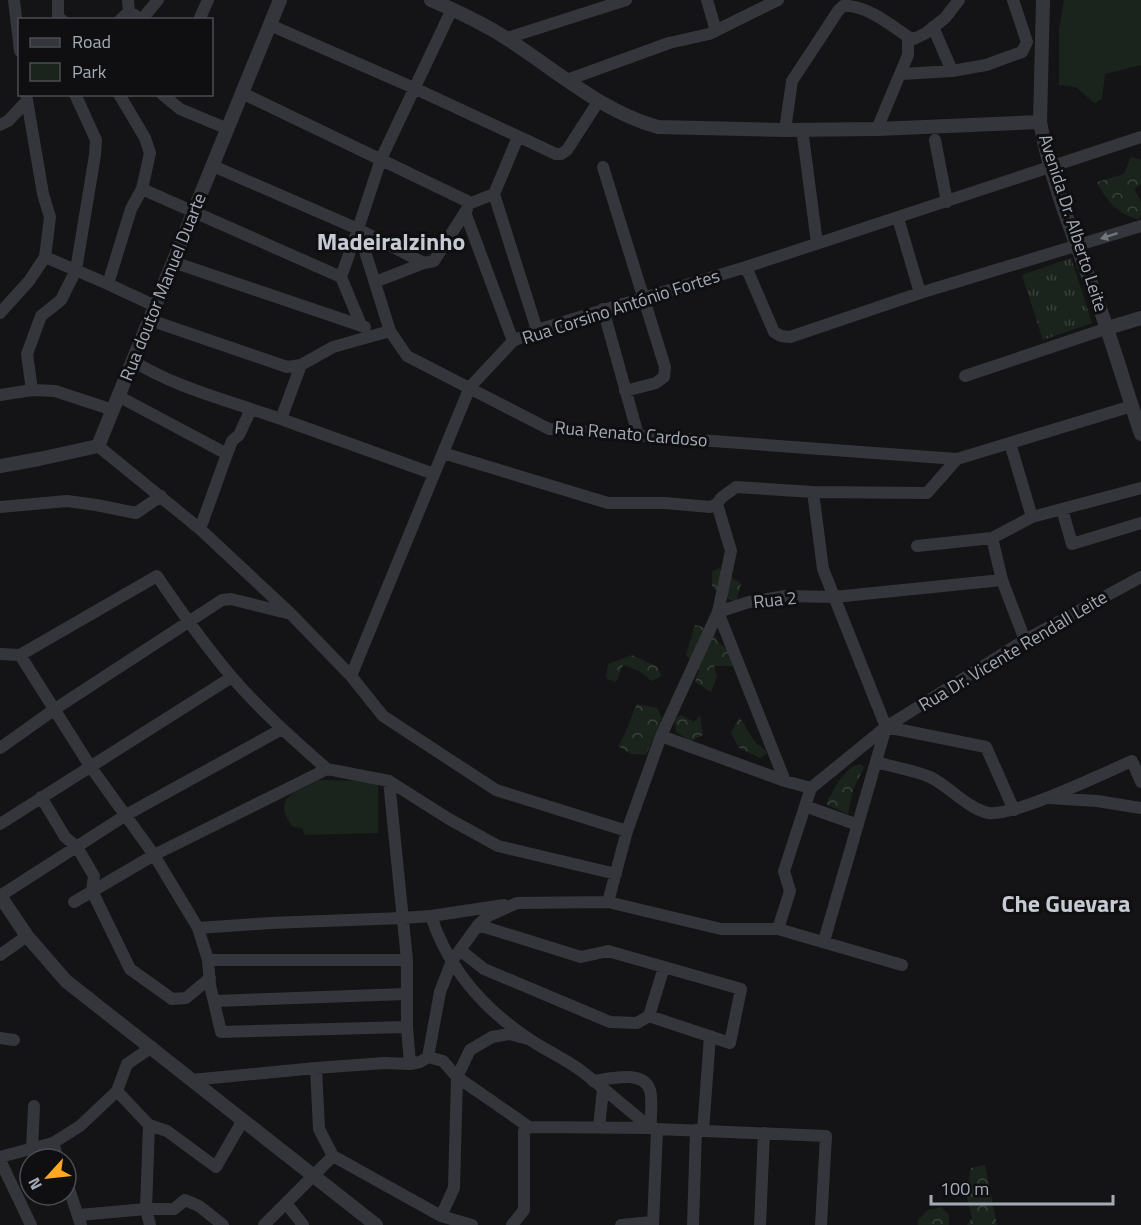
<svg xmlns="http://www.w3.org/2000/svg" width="1141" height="1225" viewBox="0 0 1141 1225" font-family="'Titillium Web',sans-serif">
<defs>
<pattern id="forest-crowns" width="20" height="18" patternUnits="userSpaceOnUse" patternTransform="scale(1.5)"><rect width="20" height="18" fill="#1b241c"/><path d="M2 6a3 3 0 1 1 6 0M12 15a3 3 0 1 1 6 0" fill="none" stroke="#39413b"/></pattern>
<pattern id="park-tufts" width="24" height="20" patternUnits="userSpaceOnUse" patternTransform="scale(1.5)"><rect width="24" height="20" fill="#1b241c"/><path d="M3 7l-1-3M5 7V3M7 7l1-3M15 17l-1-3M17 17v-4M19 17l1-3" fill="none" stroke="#39413b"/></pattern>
</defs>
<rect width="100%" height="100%" fill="#141416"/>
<path fill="#1b241c" d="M1064,0H1141V65L1105,74L1102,99L1094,103L1076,87L1059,85V30Z
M318,780L378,781V833L304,835L303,829L292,826C271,797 295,793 318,780Z"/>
<path fill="url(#forest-crowns)" d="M1131,157L1141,160V184L1134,189L1141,202V216L1138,219C1117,214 1106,200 1097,182L1124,174Z
M719,568L741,584L736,602L722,595L712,587V571Z
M695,625L712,629L717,641L727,649L734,666H714L717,677L711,692L695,682L699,671L686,655Z
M632,655L658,667L661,676L652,681L639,671L623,665L616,682L606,678L608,664Z
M637,704L657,708L662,718L646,755L631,754L618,746C627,733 630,718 637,704Z
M681,715L694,722L700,716L703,735L691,741L676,732L675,719Z
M739,717C746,725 749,735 756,743C760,747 764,748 767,753L760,758L739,748L731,733Z
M860,764L864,767L853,790L848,814L826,804C834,790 843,768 860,764Z
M985,1165L997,1225H967L972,1218L966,1194L971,1168Z
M941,1207L949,1215V1225H918V1220L928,1210Z"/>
<path fill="url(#park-tufts)" d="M1071,258L1092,323L1043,340L1022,275Z"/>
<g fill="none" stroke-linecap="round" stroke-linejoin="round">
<path stroke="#34363b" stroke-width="12" d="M14,0L20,51
M58,0V17L62,20
M128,0L129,12L143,20
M707,0L716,31
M452,9L381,159L358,229L390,331L407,356L549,429L957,459L1132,406
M142,19L158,0
M120,20L129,12
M199,20L208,0
M270,25L414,88L556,154H561L567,150L598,102
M933,27L952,71
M908,37L914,39L926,33L945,18L959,0
M507,38L626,0
M902,74L952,71L986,65L1022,52L1027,42L1013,0
M567,80L669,43L709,34L778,0
M242,93L471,203L494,194L518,137
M26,94L43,194L50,217L45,257L108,284
M119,94L145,138L150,153L142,189L341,277L361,325
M162,94L180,109L228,129
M0,125L8,121L27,101
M802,129L817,243
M785,130L792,81L838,11L843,6C865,4 891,25 908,37V55L877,129
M935,140L947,202
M213,166L358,229L424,263
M603,167L665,367L664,377L656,383L625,391
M142,189L131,209L108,284L155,306
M494,194L537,330
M465,212L513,341
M898,218L920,293
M173,262L365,327
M746,267L774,332L781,336L790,337L920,293L1141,226
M341,277L358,229
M375,282L424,263L434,261L467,209
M603,309L638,435
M0,313L29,281L45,257
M150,320L287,367L301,365L333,347L390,331
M133,361C168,383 212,396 251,409
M965,376L1108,328
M32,390L27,354L41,316L61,300L76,270L95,155L96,140L75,94
M0,395L32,390L55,391L113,410
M118,396L227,454L200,529
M281,419L434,474
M1010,443L1032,517
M98,446L200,529L291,614L351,676L383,716L496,790L627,831
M443,453L608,503H665L710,507L717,504L721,498L736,487L813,492L927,493L957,459
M227,454L232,441L239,435L251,409L281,419L301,365
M813,492L823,569L886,727L824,941
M0,507L67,501L96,505L136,513L161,496
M1062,509L1072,544L1141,523
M917,546L992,538
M1025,640L1002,580L992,538L1032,517L1141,488
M0,654L20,655L157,576C180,610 204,644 231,676C260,710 294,740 327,769L154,855L74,902
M20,655L90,766L154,855L198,928L208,960L210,985L221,1032L407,1027L410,1064
M351,676L470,387L513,341L537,330L746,267L1141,137
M886,727L986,747L1014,810
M661,736L785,781L811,788
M0,748L55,709L222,600L231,599L291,614
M876,762C893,767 913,770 930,777C949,786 969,810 989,813C1013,817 1104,773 1132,761L1141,782
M327,769L389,781L449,819L498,846L616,874
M389,781L407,960V1027
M785,781L718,612L749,602L786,596L834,597L1002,580
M41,797L65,837L77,847L94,876L92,891L130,969L172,999L186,998L210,978
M1049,798L1097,801L1141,808
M805,806L858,825
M0,824L232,677
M0,896L126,815L282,729
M608,902L627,831L661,736L718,612L731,551L717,504
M431,916C448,968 484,1009 529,1039C545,1050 564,1058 580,1070C604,1088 627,1109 651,1128L657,1129L653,1225
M478,925L581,957L608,951L741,989L730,1043L649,1016L664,967
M198,928L270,923L403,918L431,916L504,905
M778,929L790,891L784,871L811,788L886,727L1025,640L1141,577
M460,950L484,969L610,1022L637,1023L649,1016
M0,955L27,936
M208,960H407
M214,1001L406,994
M0,1038L14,1040
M428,1057L440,992L452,961L478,925L488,916L517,903L608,902L721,929H778L902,965
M316,1068L319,1129L333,1156L441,1216L454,1188L457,1077L470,1050L492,1037L510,1034L528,1039
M191,1080L316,1068L384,1063L410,1064L420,1062L428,1057L443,1061L457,1077L529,1127L651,1128C650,1117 653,1101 650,1090C643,1069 609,1079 593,1081
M149,1125L167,1131L216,1167L243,1120
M599,1127L603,1089
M657,1129L826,1136L821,1225
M703,1131L710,1036
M53,1143L58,1159
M32,1149L34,1106
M0,1157L53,1143L80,1126L117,1091L127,1064L152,1047
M0,1160L31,1225
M66,1180L81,1225
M286,1203L303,1225
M79,1215L146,1209L149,1125L117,1091
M441,1216L472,1225
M150,1225L146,1209H174L185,1200L199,1206L223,1225
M264,1225L333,1156
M512,1225L524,1210V1131L529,1127
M621,1225L652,1222
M693,1225L696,1130
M760,1225L764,1133"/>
<path stroke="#34363b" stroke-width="14" d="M431,0C457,11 485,24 509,40C557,71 601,111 658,127L785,130L877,129L1040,122
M1043,0L1040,122C1051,183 1076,242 1097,300C1113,344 1126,389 1141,434
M1108,328L1141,318
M0,466L39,459L98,446L280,0
M0,896L27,936L66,981L376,1225"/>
</g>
<defs><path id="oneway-solid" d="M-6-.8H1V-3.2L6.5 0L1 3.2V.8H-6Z" transform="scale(1.5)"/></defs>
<use fill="#72767f" href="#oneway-solid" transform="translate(1109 236) rotate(162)"/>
<g text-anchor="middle" stroke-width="6" stroke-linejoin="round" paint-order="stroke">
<g font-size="18" fill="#a4abb7" stroke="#0f0f11">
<text transform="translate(1073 223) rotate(72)" y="6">Avenida Dr. Alberto Leite</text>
<text transform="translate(163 287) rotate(-68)" y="6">Rua doutor Manuel Duarte</text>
<text transform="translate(621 307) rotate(-18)" y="6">Rua Corsino António Fortes</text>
<text transform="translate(631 434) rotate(5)" y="6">Rua Renato Cardoso</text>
<text transform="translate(775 600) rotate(-6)" y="6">Rua 2</text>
<text transform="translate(1013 651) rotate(-31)" y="6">Rua Dr. Vicente Rendall Leite</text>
</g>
<g font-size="24" font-weight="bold" fill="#c6cad3" stroke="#0f0f11">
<text x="391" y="250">Madeiralzinho</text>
<text x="1066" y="912">Che Guevara</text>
</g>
</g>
<rect x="18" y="18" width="195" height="78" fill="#0f0f11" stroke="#4b4d53" stroke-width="1.5"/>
<rect x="30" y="38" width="30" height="9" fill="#34363b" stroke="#4b4d53" stroke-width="1.5"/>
<text x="72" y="48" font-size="18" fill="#a4abb7">Road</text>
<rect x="30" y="63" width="30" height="18" fill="#1b241c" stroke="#4b4d53" stroke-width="1.5"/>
<text x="72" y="78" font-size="18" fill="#a4abb7">Park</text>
<g transform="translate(48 1177) rotate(243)"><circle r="28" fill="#0f0f11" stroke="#4b4d53" stroke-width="1.5"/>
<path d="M0-4.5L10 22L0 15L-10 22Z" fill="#ffa922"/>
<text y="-9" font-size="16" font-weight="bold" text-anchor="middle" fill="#a4abb7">N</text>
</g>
<path d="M931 1195v9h182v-9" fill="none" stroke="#a4abb7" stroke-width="3"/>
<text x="940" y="1195" font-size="18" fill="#a4abb7" stroke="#0f0f11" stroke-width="4.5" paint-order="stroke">100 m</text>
</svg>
